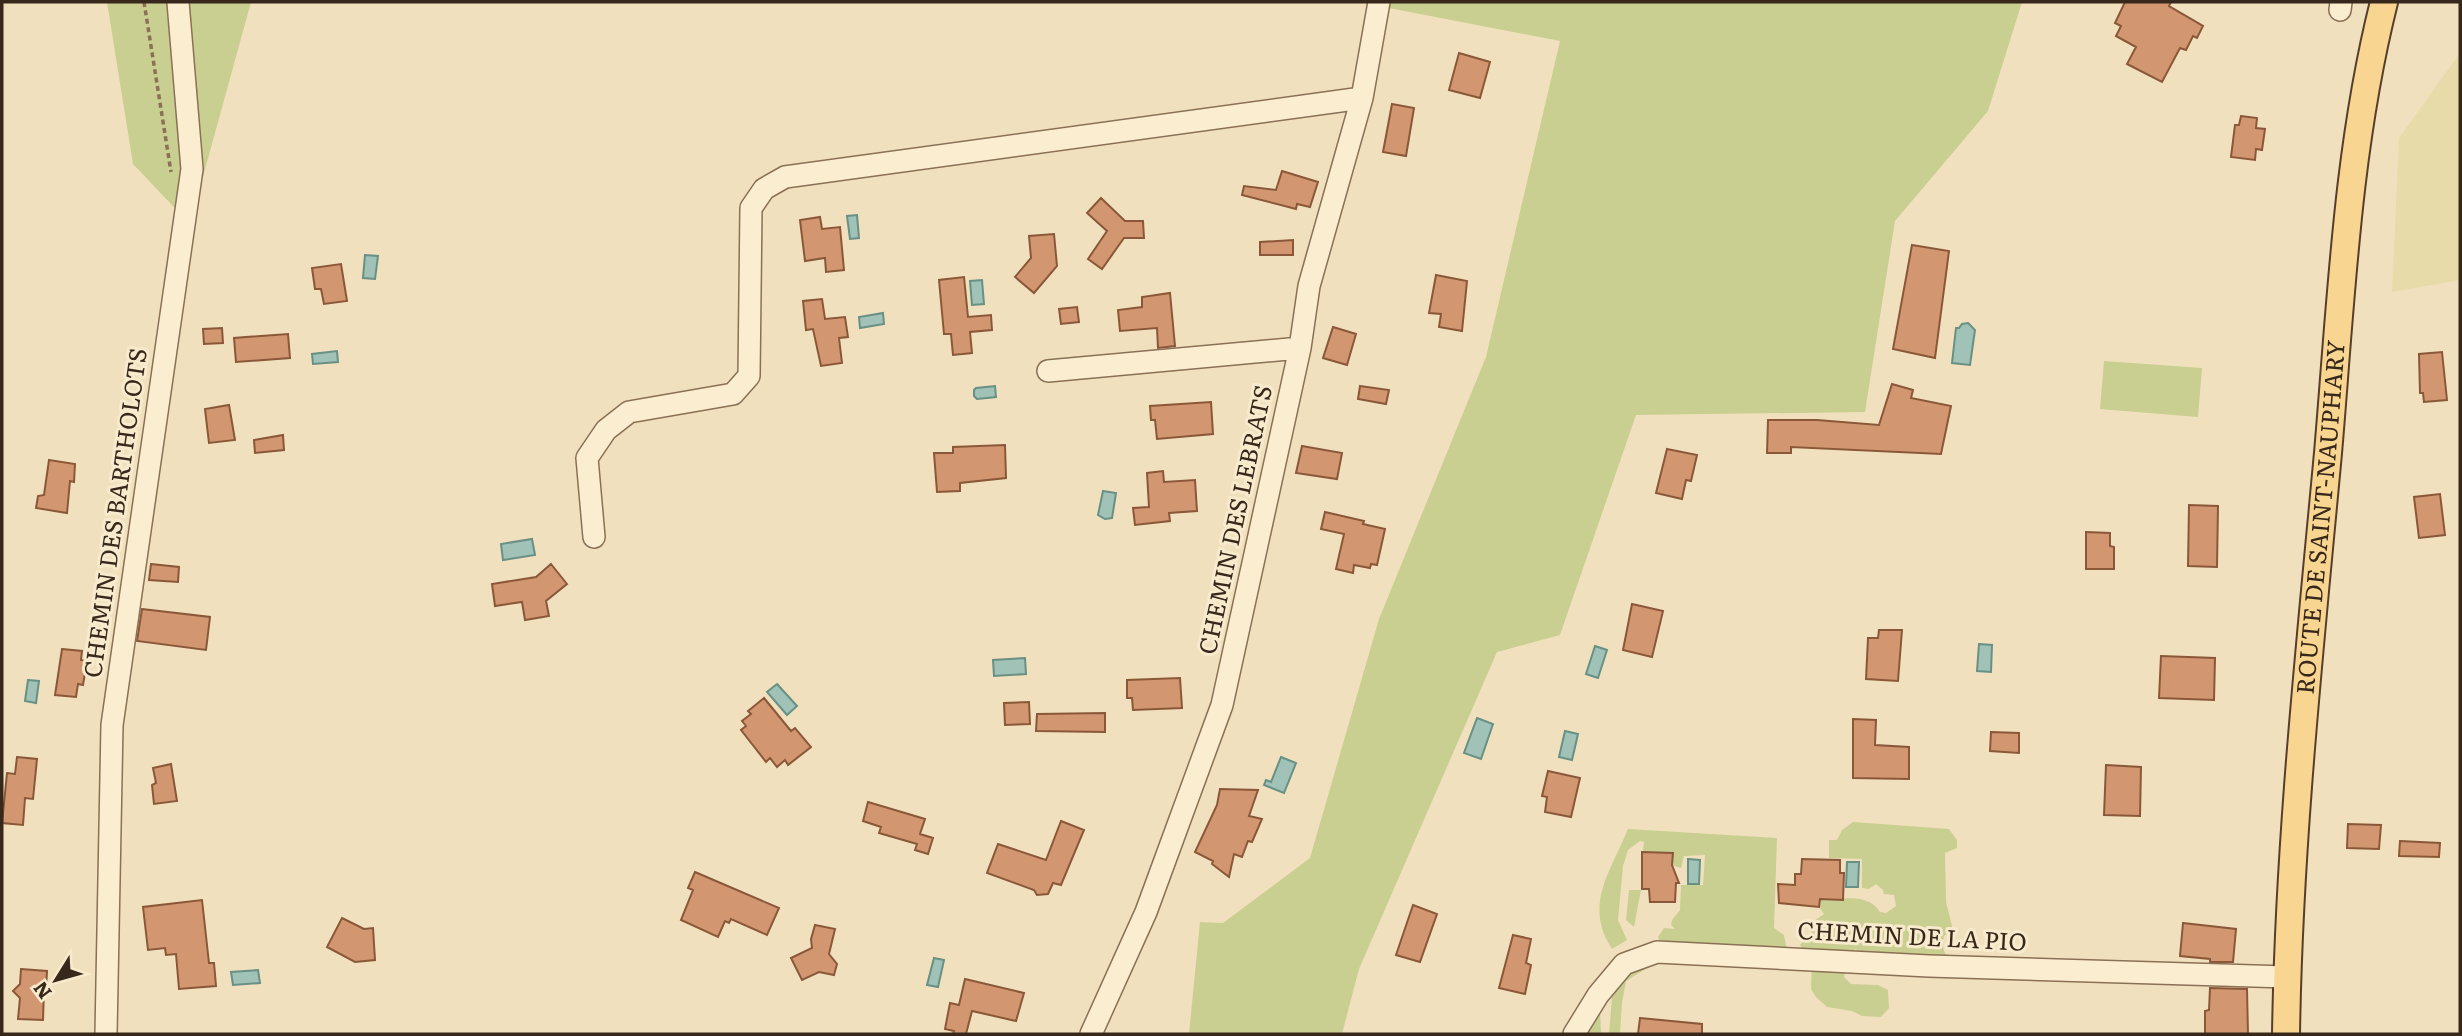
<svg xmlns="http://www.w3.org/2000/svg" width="2462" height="1036" viewBox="0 0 2462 1036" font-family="Literata,serif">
<rect width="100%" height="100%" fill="#f1e0bd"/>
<path fill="#e7dca9" d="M2460,53V280L2392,292L2399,138Z"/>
<path fill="#c9cf90" d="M107,2H251L190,224L133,164Z
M1392,2H2022L1988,111L1895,221L1865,412L1636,415L1560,635L1497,652L1359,969L1342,1034H1189L1200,922L1223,923L1310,858L1379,619L1486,357L1560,41L1389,8Z
M2104,361L2202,368L2198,417L2100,409Z
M1853,822L1949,829L1957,840V848L1945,853L1946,902L1953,930L1944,936C1941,945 1943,951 1949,959L1861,954L1856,949L1848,954L1844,977L1851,984L1878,985L1888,990L1889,1008L1881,1017L1862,1016L1852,1011L1827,1007L1816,997L1811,989L1812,964L1800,945L1810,935L1814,921L1824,914L1819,907L1820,899C1843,900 1867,892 1880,912L1886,913L1896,906L1894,895L1884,894L1883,890L1876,884L1869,889L1862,888V859L1829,858V840H1837L1842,830Z
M1628,829L1777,838L1774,928L1784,935L1787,950L1661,945L1658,937L1664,928L1675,929L1671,925L1672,920L1680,910L1681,885H1703L1705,855L1684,856L1681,868L1672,865L1673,853L1643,852L1644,842L1640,841L1628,850L1623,866L1618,920L1627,940L1612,949C1583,905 1611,871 1628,829Z
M1629,890H1641L1634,927L1626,920Z
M1647,963V968L1626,981L1622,1003L1620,1034H1609L1613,986L1618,978Z
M1600,1009L1601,1034H1583Z"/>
<path fill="#a1c2b7" stroke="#689085" stroke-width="2" d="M857,215L859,238L850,239L847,216Z
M365,255L378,256L375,279L363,278Z
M982,280L984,304L972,305L970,281Z
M883,313L884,324L860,328L859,317Z
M1968,323L1975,330L1970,365L1952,363L1956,328H1959L1962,324Z
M337,351L338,362L313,364L312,354Z
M995,386L996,397L977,399L974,396V390L976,388Z
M1103,491L1116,493L1112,518L1105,519L1098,515Z
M532,539L535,555L503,560L501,544Z
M1979,644L1992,645L1991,672L1977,671Z
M1595,646L1607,650L1598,678L1586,674Z
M1025,658L1026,674L994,676L993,660Z
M28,680L39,681L36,703L25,701Z
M777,684L797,706L787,715L767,692Z
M1477,718L1493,724L1481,759L1464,753Z
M1565,731L1578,734L1572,760L1559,757Z
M1281,757L1296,763L1284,793L1264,785L1266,780L1271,782Z
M1688,859L1700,860L1699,884H1688Z
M1847,862H1859L1858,887H1846Z
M934,958L944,960L938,987L927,985Z
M258,970L260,983L233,985L231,972Z"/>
<path fill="#d29770" stroke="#8a5839" stroke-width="2" d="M2125,2H2171L2169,6L2203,26L2197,38L2193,36L2186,50L2180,48L2162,82L2127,64L2136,47L2116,36L2121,26L2115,23Z
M1459,53L1490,62L1480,98L1449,90Z
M1392,104L1414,108L1406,156L1383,152Z
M2241,116L2257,118L2256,128L2265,129L2262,150L2256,149L2255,160L2231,157L2235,125H2239Z
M1282,171L1318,182L1310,207L1297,204L1296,209L1242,195L1244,186L1276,190Z
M1101,198L1125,221H1143L1144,238H1124L1102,269L1088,259L1107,231L1087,213Z
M820,217L822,229L840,227L844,270L826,272L825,258L805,261L800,220Z
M1054,234L1057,266L1034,293L1015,277L1031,258L1029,236Z
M1293,240V255H1260V242Z
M1912,245L1949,251L1935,358L1893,349Z
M341,264L347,301L324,304L321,289H315L312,268Z
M1436,275L1467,281L1462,331L1439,327L1441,314L1429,313Z
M964,277L968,317L991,315L992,330L970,332L972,353L953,355L951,334H944L939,280Z
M1170,293L1175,346L1158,348L1157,328L1120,331L1118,310L1142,307V297Z
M822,299L825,319L845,317L848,337L839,338L842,363L821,366L813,329L806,330L803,301Z
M1077,307L1079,322L1061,324L1059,309Z
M1333,327L1356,334L1347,365L1323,358Z
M222,328L223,343L204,344L203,329Z
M288,334L290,358L236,362L234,338Z
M2442,352L2447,400L2424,402L2423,393H2420L2419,354Z
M1892,384L1913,390L1911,398L1951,406L1941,454L1791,447V453H1767L1768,420H1817L1879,425Z
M1360,386L1389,390L1386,404L1358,399Z
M1211,402L1213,434L1157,439L1155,420H1151L1150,406Z
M229,405L235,440L209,443L205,409Z
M283,435L284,450L255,453L254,440Z
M1005,445L1006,478L960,483V491L937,492L934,453H953V447Z
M1302,446L1342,453L1337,479L1296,473Z
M1667,449L1697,455L1691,481L1686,480L1682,499L1656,493Z
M49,460L75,464L74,482L70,481L67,513L36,508L38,496L44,495Z
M1163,471L1164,482L1195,480L1197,511L1169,513L1170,521L1135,525L1133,508L1149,507L1147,473Z
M2440,494L2445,535L2419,538L2414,497Z
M2189,505L2218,506L2217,567L2188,566Z
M1325,512L1364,521L1363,524L1385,529L1377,565L1371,564L1370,568L1354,565L1353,573L1336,569L1344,534L1321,529Z
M2086,532L2110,533V546L2114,547V569H2086Z
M151,564L179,567L178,582L149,580Z
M551,564L567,584L546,601L549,616L525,620L522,602L495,606L492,584L536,577Z
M1632,604L1663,611L1652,657L1623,650Z
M142,609L210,617L206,650L137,641Z
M1879,630H1902L1898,681L1866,679L1868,638H1878Z
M62,649L82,651L81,660L87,661L83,685L78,684L76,697L55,695Z
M2161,656L2215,658L2214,700L2159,698Z
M1180,678L1182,708L1133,710L1132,698H1127V680Z
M764,698L791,731L795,728L811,747L788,765L785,760L777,767L770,758L766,762L741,730L746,726L742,721L751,714L748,711Z
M1029,702L1030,724L1005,725L1004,703Z
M1105,713V732L1036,731L1037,714Z
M1853,719L1876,720L1875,745L1909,747V779L1853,778Z
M1991,732L2019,733V753L1990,751Z
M17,757L37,759L33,799L25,798L23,825L2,823L7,773L15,774Z
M171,764L177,801L154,804L152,785L156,783L153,768Z
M2106,765L2141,767L2140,816L2104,815Z
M1548,771L1580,778L1571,817L1545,812L1547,797L1542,796Z
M1220,789L1258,790L1249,816L1262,819L1252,842L1248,841L1242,857L1234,854L1229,877L1212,864L1213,861L1195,852L1217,805Z
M868,802L925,819L920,834L933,838L928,854L915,850L917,844L879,833L881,827L863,821Z
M1061,821L1084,830L1061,885L1053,883L1048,894L1037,895L1034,890L987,873L998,844L1046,860Z
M2348,824L2381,825L2379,849L2347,848Z
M2400,841L2440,843L2439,857L2399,856Z
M1642,852L1673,853L1672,865L1679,883H1676L1675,902H1650L1649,889H1642Z
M1802,859L1840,860V873H1844L1843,900L1820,899L1819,907L1779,903L1778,884L1795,885V874H1801Z
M695,872L779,908L767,935L731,919L729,923L725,921L718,937L681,920L693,890L688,888Z
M202,900L209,963H214L216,986L179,989L176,954L166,955L165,948L148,950L143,907Z
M1413,905L1437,914L1420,962L1396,955Z
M342,918L364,929L373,928L375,960L355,962L327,947Z
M2183,923L2236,929L2233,962H2210V959L2180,956Z
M815,925L835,929L829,954L837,964L834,975L819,972L802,980L791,958L812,948L811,939Z
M1513,935L1531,939L1526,963L1531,965L1525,994L1499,988Z
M21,969L47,971L46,989H44L43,1020L18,1019L20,998L13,991L20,984Z
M965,979L1024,993L1016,1021L972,1011L966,1034H953L954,1031L945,1029L950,1003L959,1005Z
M2210,988L2247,989L2248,1034H2205V1011L2209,1010Z
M1640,1018L1702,1024V1034H1638Z"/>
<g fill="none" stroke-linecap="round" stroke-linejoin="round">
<g stroke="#8a7055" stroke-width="24">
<path id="minor" d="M2340,10L2341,2
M1048,371L1300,348
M594,537L587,458L606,430L629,412L733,394L749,376L751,208L764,189L785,177L1362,98
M106,1034L112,725L192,169L178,2
M1091,1034L1146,912L1222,705L1300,348L1309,286L1362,98L1379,2
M1574,1034L1598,995L1624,964L1657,952L1929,966L2287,977"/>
</g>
<g stroke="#573e2a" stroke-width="30">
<g id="major">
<path id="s1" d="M2286,1034C2289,840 2310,647 2328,453C2341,302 2347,149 2384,2"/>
</g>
</g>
<path stroke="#8a7055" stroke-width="3.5" stroke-dasharray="5 3.5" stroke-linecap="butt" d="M144,2L171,172"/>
<use href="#minor" stroke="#fbeed0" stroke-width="21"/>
<use href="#major" stroke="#f8d691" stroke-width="26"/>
</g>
<g text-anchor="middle" stroke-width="6" stroke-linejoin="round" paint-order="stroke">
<g font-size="24" fill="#38281b" stroke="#f8ebcd">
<text transform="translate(116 513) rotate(-82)" y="8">CHEMIN DES BARTHOLOTS</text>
<text dy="8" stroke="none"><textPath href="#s1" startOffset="518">ROUTE DE SAINT-NAUPHARY</textPath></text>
<text transform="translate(1236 520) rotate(-78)" y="8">CHEMIN DES LEBRATS</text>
<text transform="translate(1912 937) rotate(3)" y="8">CHEMIN DE LA PIO</text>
</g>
</g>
<rect width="2462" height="1036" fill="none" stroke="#38281b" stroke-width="7"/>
<g transform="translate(56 980) rotate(233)" stroke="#f8ebcd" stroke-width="5" paint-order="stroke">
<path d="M0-5L12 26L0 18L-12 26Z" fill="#38281b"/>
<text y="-10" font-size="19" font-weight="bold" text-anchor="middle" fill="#38281b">N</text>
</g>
</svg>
